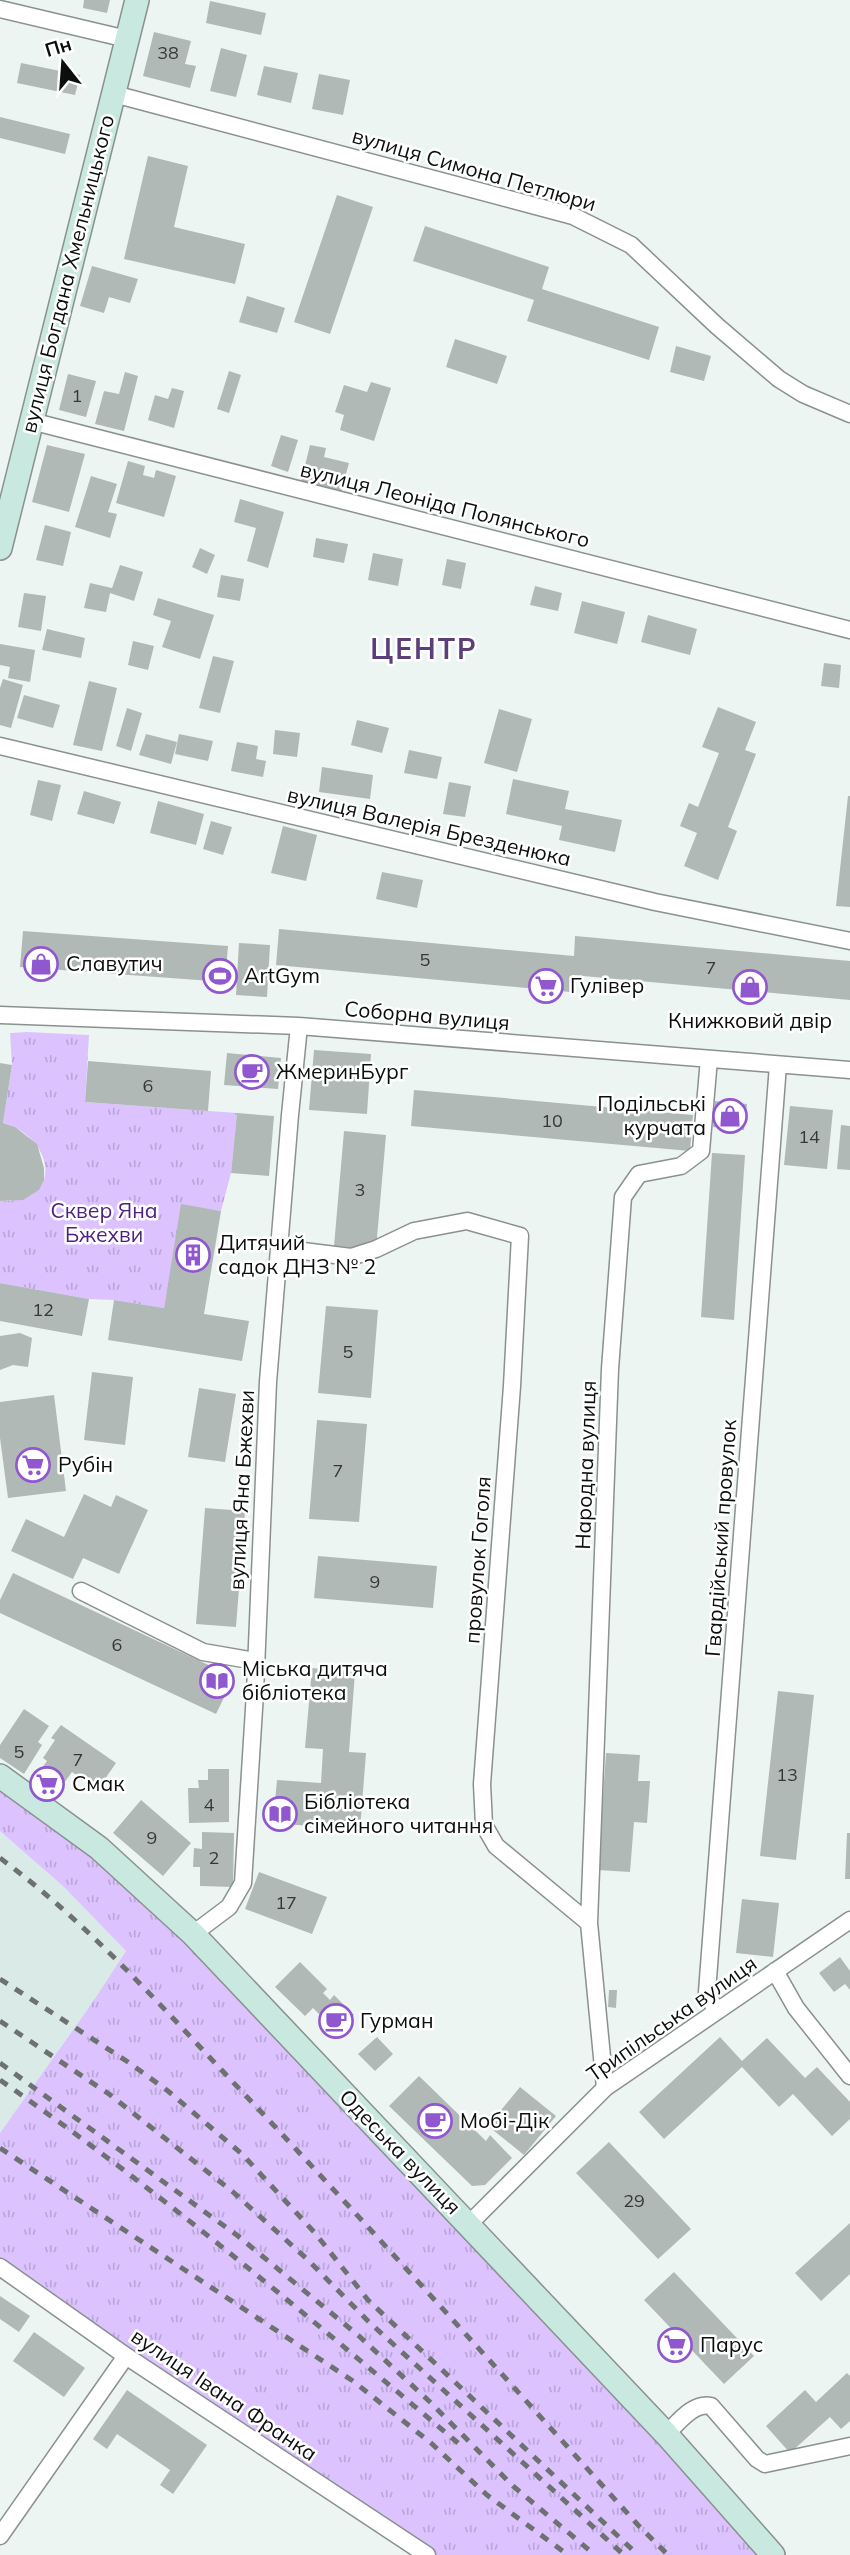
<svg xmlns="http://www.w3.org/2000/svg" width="850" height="2555" viewBox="0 0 850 2555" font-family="Mulish,sans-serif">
<defs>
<pattern id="grass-tufts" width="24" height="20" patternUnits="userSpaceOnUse" patternTransform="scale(1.75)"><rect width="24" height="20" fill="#dcc3ff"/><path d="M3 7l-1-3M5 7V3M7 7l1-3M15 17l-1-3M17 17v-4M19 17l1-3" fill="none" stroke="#bba6d9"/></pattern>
</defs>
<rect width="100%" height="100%" fill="#edf5f3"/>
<path fill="#daeae6" d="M0,1831L64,1887L126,1951L90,2006L0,2133Z"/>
<path fill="url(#grass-tufts)" d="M27,1032L89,1035L85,1102L237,1113L231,1173L221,1211L182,1205L164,1308L114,1300L89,1299L0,1283V1201C66,1203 54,1137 3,1123L12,1065L10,1033Z
M0,1776L99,1848L773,2555H427L0,2267V2133L90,2006L126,1951L64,1887L0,1831Z"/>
<path fill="#b1b9b6" d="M84,0H110L107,13L83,8Z
M210,1L266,13L261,35L206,23Z
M154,32L191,41L185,64L196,66L190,88L143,76Z
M221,48L247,55L236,97L210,91Z
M21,63L80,75L75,95L17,83Z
M264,66L298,73L291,103L257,95Z
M319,74L350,80L343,115L312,109Z
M0,117L70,134L65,154L0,138Z
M148,156L188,166L174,227L245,244L235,284L124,259Z
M337,195L373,207L330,334L294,322Z
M425,226L549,267L542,289L659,327L649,360L527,321L534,300L413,261Z
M92,266L138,279L130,303L109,297L104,313L80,306Z
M247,296L285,308L277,333L239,322Z
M455,339L507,356L497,384L446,367Z
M676,346L711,356L704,381L670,372Z
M229,371L241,375L229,413L217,409Z
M125,372L138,376L124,431L95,424L104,391L119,394Z
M68,374L96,381L86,417L59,410Z
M371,382L391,388L374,441L340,430L344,415L335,412L344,385L367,392Z
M172,388L184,391L174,428L148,420L155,395L168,399Z
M281,435L298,440L288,472L271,466Z
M47,445L85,454L69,512L32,502Z
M310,445L326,448L324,457L349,463L341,492L301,482Z
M128,461L145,466L143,475L154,478L156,470L176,476L164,517L116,503Z
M91,476L117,484L108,512L117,514L110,538L75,527Z
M240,499L284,512L268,568L247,561L256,528L234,522Z
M45,525L71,532L63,566L36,560Z
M316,538L348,544L344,563L313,557Z
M200,548L215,555L207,574L192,567Z
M373,553L403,559L398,586L368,580Z
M447,559L466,563L461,589L442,585Z
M120,565L143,572L134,601L110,593L106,612L84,608L90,583L112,588Z
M221,575L244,579L240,601L217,597Z
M535,586L562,593L558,611L530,605Z
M24,593L46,596L41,631L18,627Z
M158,598L214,615L200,659L162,647L171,621L153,615Z
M582,601L625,612L617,644L574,633Z
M648,615L697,629L690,655L641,642Z
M47,629L85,638L81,658L42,650Z
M133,641L154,646L148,670L128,665Z
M0,644L35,650L30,682L8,678L10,667L0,665Z
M213,656L234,661L220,713L199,708Z
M824,663L841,665L839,688L821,686Z
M3,679L23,685L11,728L0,725V688Z
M89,681L117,688L102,751L73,745Z
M24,695L60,705L53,728L17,718Z
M718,707L756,722L745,750L756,754L728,827L737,831L718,880L684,866L697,833L680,826L689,803L698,807L719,753L702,747Z
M127,708L142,713L131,751L116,746Z
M499,709L532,719L517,772L484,763Z
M357,720L389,728L382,753L351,745Z
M275,730L300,733L297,757L273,754Z
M146,734L177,742L171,764L139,755Z
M179,734L213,741L208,761L175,754Z
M237,742L258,746L256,759L266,761L263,777L231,771Z
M409,750L442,757L437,779L404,773Z
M322,767L373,775L370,799L319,792Z
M513,779L569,791L565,809L622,820L615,852L559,840L562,826L506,814Z
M38,780L61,785L52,821L30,815Z
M449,782L471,786L465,817L443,814Z
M84,791L121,802L114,824L77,814Z
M848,796H850V907L836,906Z
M158,801L204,814L196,845L150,833Z
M211,821L232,827L223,855L203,849Z
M283,826L317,835L306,881L271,873Z
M382,872L423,880L417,908L376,899Z
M279,929L574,956L575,936L850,961V1000L572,975L570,992L276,965Z
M23,931L228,946L225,982L20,967Z
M239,943L270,945L267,997L236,995Z
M314,1050L371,1054L367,1114L309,1110Z
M227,1053L281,1058L278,1089L224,1085Z
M88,1061L211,1071L208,1111L85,1102Z
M0,1063L12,1065L3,1123L15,1127L37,1144L44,1168V1180L39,1190L23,1200L0,1201Z
M414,1090L693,1115L690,1151L411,1126Z
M715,1101L747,1104L744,1130L713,1127Z
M790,1106L833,1110L827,1169L784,1165Z
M237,1113L274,1116L269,1176L231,1173Z
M841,1125L850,1126V1170L837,1169Z
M344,1131L386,1135L376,1249L334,1246Z
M712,1153L745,1155L734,1320L701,1317Z
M181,1204L221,1211L204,1314L249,1321L242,1361L108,1340L114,1300L164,1308Z
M0,1283L89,1299L82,1336L0,1321Z
M326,1306L378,1310L371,1398L318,1393Z
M20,1333L32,1338L28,1367L13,1365L0,1370V1336Z
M92,1372L133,1377L125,1445L84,1440Z
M199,1388L236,1394L225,1462L188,1457Z
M54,1395L66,1491L8,1498L0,1438V1402Z
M317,1420L367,1424L359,1522L309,1519Z
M84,1494L111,1507L116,1495L148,1510L119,1574L83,1558L73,1579L11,1551L26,1519L64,1537Z
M205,1508L245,1511L236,1627L196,1624Z
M318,1556L437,1566L433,1608L314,1598Z
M13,1573L234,1677L216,1714L0,1613V1600Z
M312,1668L355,1672L349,1752L366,1753L360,1830L273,1823L277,1780L321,1783L323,1749L305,1748Z
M778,1691L814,1695L796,1860L760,1856Z
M24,1709L49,1726L38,1742L42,1745L24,1774L0,1758V1745Z
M61,1725L116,1763L98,1789L72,1772L56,1794L34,1779L47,1761L43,1758L55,1740L51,1738Z
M606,1753L640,1755L638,1781H650L647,1823L634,1822L630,1872L598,1870Z
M208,1769H229V1822L189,1823L188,1788H199L198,1780H208Z
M141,1800L191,1843L163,1876L113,1833Z
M202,1832L234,1833L233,1887L200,1886V1867H193L194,1848L202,1849Z
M847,1833H850V1879H845Z
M259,1872L327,1897L312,1934L245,1909Z
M742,1899L779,1903L773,1957L736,1953Z
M840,1957L850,1971V1990L845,1984L834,1992L819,1973Z
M300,1962L327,1989L323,1993L330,2000L334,1995L354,2015L337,2032L313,2008L305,2016L275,1987Z
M609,1990H617L616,2008L608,2007Z
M377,2037L393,2054L375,2071L358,2054Z
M720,2037L742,2061L767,2038L805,2078L817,2067L850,2102V2119L832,2136L793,2094L779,2107L742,2067L664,2139L639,2112Z
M419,2076L486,2141L490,2135L512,2158L485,2185L472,2186L389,2106Z
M520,2087L556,2116L524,2155L488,2126Z
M609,2142L691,2229L658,2259L576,2173Z
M850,2223V2274L821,2301L795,2273Z
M674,2272L754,2356L724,2384L644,2300Z
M0,2296L30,2316L19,2332L0,2319Z
M34,2332L85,2368L64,2397L13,2361Z
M847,2373L850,2376V2421L841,2429L830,2417L790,2453L766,2426L805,2390L816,2402Z
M127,2390L207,2445L173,2494L160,2485L170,2470L117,2434L107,2449L93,2439Z"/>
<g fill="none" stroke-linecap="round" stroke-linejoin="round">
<g stroke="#8a918e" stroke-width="19">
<path id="street" d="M0,9L127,39
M114,94L573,216L631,245L717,326L779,379L803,394L850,414
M31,421L850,630
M0,746L655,902L850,941
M0,1015L299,1026L850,1070
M279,1248L351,1257L376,1249L414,1231L467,1221L520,1236L512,1386L482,1784L484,1825L496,1846L589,1923
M81,1591L203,1652L255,1661
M193,1934L229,1907L243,1883L255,1693L268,1382L290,1115L299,1026
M775,1971L796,2008L850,2076
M716,2011L707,1992L778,1065
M605,2088L589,1923L610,1369L623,1197L639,1174L681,1166L701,1151L709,1059
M469,2224L605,2088L850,1920
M0,2267L126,2356L427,2555
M666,2434C678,2423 693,2402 711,2406L757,2459L765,2464L850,2446
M0,2536L126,2356"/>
</g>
<g stroke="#8a918e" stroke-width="26">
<path id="secondary" d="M0,548L137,0
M0,1776L99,1848L193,1934L666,2434L773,2555"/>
</g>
<use href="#street" stroke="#fff" stroke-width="16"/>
<use href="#secondary" stroke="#c8e8e0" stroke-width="23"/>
<path stroke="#6d7271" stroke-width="5" stroke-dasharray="9 9" stroke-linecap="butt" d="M0,1858C92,1926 169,2015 248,2098C380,2238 509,2382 638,2525L668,2555
M0,1979L128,2062L168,2091L242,2154L315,2233L368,2300L638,2555
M0,2021L109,2094L233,2192L307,2259L369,2322L624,2555
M0,2063L238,2236L359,2336L430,2402L513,2486L595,2555
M0,2080C160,2191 309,2317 458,2443
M0,2148L353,2381L431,2443L487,2495L568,2555"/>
</g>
<defs>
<g id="shop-ring" transform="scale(1.75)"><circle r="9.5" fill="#fff" stroke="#9157cf" stroke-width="1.5"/><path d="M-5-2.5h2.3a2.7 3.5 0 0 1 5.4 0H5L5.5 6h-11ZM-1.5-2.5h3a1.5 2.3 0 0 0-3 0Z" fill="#9157cf"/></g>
<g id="stadium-ring" transform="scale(1.75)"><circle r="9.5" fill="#fff" stroke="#9157cf" stroke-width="1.5"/><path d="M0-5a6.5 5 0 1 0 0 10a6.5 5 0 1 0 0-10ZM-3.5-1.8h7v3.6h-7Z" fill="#9157cf"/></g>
<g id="supermarket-ring" transform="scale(1.75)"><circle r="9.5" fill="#fff" stroke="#9157cf" stroke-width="1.5"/><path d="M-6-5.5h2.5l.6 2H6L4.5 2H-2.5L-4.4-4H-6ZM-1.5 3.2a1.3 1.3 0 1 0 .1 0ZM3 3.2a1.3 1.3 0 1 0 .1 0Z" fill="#9157cf"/></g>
<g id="cafe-ring" transform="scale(1.75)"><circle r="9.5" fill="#fff" stroke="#9157cf" stroke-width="1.5"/><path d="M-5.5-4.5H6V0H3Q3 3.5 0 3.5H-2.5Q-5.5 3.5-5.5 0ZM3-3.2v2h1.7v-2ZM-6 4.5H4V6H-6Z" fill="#9157cf"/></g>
<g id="building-ring" transform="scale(1.75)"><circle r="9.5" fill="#fff" stroke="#9157cf" stroke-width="1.5"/><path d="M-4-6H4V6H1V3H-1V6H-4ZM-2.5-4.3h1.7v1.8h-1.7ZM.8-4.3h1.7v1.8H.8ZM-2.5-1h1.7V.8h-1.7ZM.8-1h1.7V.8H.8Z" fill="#9157cf"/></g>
<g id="library-ring" transform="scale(1.75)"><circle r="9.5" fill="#fff" stroke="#9157cf" stroke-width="1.5"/><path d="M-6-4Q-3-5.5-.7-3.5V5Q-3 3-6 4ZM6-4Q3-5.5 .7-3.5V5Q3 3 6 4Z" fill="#9157cf"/></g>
</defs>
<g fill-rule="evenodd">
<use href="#shop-ring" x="41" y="964"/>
<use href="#stadium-ring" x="220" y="976"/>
<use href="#supermarket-ring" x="546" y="986"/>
<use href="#shop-ring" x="750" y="987"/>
<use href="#cafe-ring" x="252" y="1072"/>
<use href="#shop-ring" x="730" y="1116"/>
<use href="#building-ring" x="193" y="1255"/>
<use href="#supermarket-ring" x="33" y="1465"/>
<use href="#library-ring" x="217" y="1681"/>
<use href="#supermarket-ring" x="47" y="1784"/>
<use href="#library-ring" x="280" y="1814"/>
<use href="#cafe-ring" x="336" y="2021"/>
<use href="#cafe-ring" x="435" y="2121"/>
<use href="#supermarket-ring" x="675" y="2345"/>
</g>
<g text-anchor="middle" stroke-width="5" stroke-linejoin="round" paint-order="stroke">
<g font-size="18" fill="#343937">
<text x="168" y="59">38</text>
<text x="77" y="402">1</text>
<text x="425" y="966">5</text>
<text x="711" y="974">7</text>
<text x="148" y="1092">6</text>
<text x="552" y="1127">10</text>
<text x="809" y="1143">14</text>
<text x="360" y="1196">3</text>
<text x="43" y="1316">12</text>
<text x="348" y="1358">5</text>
<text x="338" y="1477">7</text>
<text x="375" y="1588">9</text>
<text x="117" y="1651">6</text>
<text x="19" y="1758">5</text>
<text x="78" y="1766">7</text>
<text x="787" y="1781">13</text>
<text x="209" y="1811">4</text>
<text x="152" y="1844">9</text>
<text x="214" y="1864">2</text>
<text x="286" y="1909">17</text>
<text x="634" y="2207">29</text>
</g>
<g font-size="21" fill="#0b0e0d" stroke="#fff">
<text transform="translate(474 170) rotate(16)" y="7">вулиця Симона Петлюри</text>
<text transform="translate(68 274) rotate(-76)" y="7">вулиця Богдана Хмельницького</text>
<text transform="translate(445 505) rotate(14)" y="7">вулиця Леоніда Полянського</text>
<text transform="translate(429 827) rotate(13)" y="7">вулиця Валерія Брезденюка</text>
<text transform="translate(427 1016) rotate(5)" y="7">Соборна вулиця</text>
<text transform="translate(586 1465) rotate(-88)" y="7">Народна вулиця</text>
<text transform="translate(242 1490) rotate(-87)" y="7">вулиця Яна Бжехви</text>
<text transform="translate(721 1538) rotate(-86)" y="7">Гвардійський провулок</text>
<text transform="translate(478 1560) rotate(-86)" y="7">провулок Гоголя</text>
<text transform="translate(672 2019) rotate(-35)" y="7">Трипільська вулиця</text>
<text transform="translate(400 2152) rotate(46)" y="7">Одеська вулиця</text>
<text transform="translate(224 2395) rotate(34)" y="7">вулиця Івана Франка</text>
</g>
<g font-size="21" fill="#0b0e0d" stroke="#fff" text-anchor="start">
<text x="66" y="971">Славутич</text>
<text x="244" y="983">ArtGym</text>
<text x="570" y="993">Гулівер</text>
<text x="750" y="1028" text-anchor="middle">Книжковий двір</text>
<text x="276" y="1079">ЖмеринБург</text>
<text x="706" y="1111" text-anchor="end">Подільські<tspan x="706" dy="24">курчата</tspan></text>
<text x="218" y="1250">Дитячий<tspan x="218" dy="24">садок ДНЗ № 2</tspan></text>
<text x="58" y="1472">Рубін</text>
<text x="242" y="1676">Міська дитяча<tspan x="242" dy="24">бібліотека</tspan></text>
<text x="72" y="1791">Смак</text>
<text x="304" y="1809">Бібліотека<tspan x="304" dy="24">сімейного читання</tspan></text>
<text x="360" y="2028">Гурман</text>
<text x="460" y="2128">Мобі-Дік</text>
<text x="700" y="2352">Парус</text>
</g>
<g font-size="21" fill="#50217c" stroke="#fff">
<text x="104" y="1218">Сквер Яна<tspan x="104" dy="24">Бжехви</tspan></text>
</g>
<g font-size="28" font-weight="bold" letter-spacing="2" fill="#5a3f7b" stroke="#fff">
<text x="424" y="659">ЦЕНТР</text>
</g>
</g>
<g transform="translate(63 63) rotate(343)" stroke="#ffffff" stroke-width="5" paint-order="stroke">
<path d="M0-5L12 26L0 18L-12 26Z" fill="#0b0e0d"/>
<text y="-10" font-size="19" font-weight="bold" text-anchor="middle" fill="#0b0e0d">Пн</text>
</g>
</svg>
